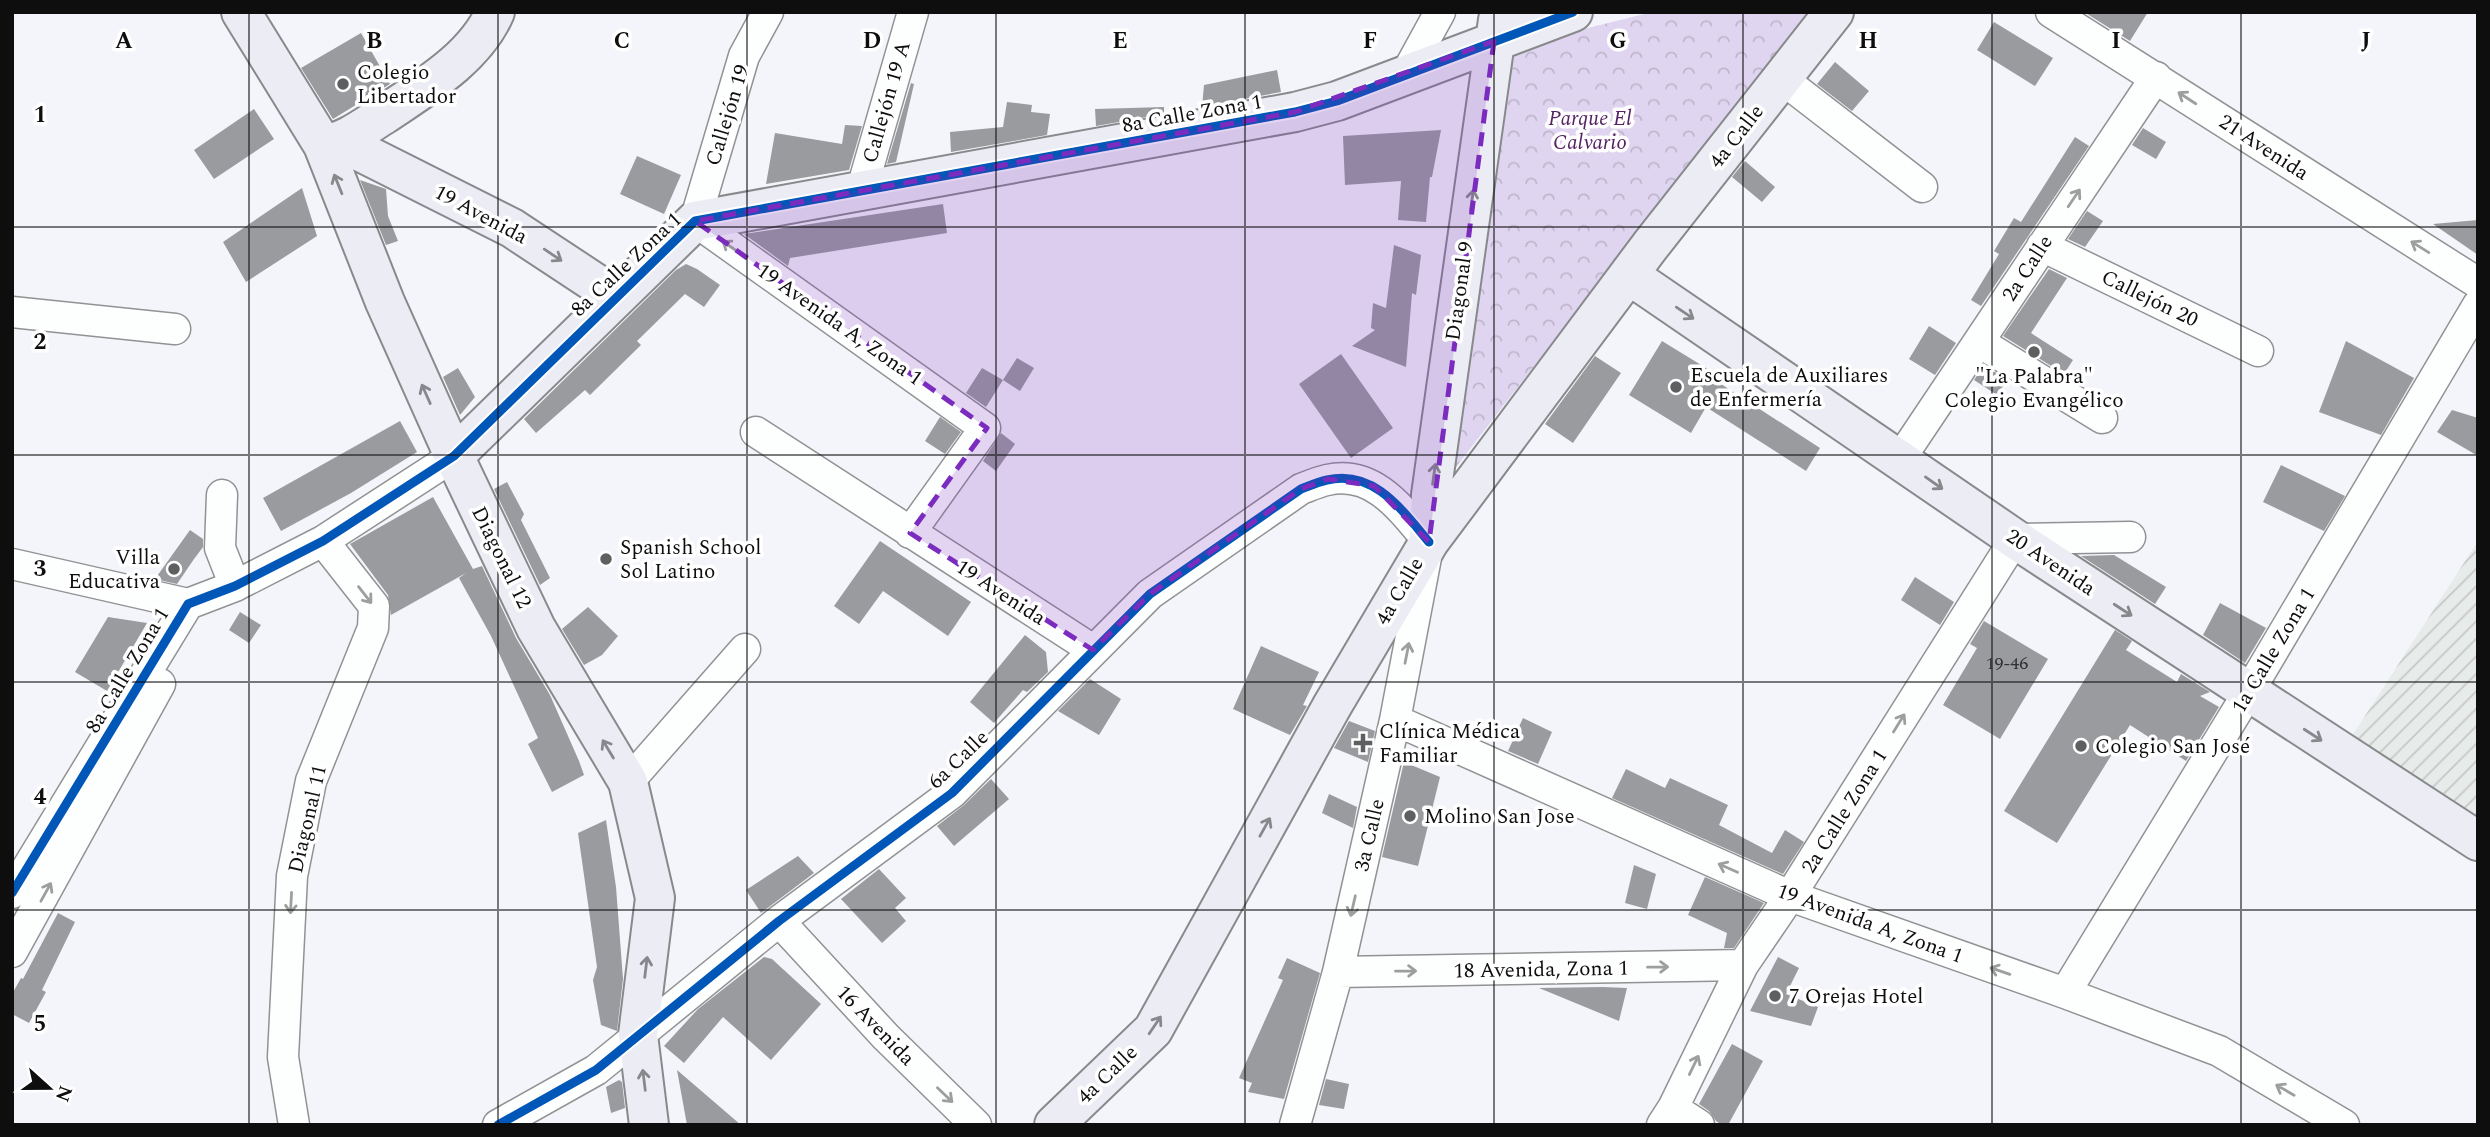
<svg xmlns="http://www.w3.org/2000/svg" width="2490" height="1137" viewBox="0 0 2490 1137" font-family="Spectral,serif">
<defs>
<pattern id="industrial-furrows" width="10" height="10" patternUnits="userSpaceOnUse" patternTransform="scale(1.75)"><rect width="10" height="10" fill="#e7ebe9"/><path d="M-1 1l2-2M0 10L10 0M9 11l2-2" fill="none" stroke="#c5c8c7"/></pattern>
<pattern id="park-crowns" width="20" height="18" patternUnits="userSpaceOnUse" patternTransform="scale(1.75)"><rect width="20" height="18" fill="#e0d5f0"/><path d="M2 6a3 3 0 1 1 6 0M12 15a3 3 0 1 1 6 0" fill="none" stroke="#bfb6cd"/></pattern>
</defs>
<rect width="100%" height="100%" fill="#f4f5fa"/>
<path fill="url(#industrial-furrows)" d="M2478,541V816L2352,736Z"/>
<path fill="url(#park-crowns)" d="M1652,12H1808L1453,471L1497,76L1524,44Z"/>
<path fill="#999b9e" d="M2084,12H2148L2130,41Z
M1994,22L2053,58L2035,86L1977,50Z
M361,33L390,84L333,119L301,68Z
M1835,62L1869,91L1852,111L1817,84Z
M1277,70L1281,92L1202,107L1204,85Z
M911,83L914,84L896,162L887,164Z
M1007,102L1032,105L1031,112L1050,114L1047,135L951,152L950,132L1003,127Z
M1164,107V114L1096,126L1095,109Z
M254,109L274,139L214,179L194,150Z
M845,125L862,126L849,170L766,184L775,133L842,144Z
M2143,128L2166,142L2156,159L2132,145Z
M1441,130L1432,177H1430L1426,222L1398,220L1401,181L1345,185L1343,136Z
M2075,137L2089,146L1981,306L1971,300L1999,254L1994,251L2014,218L2021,222Z
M637,156L681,175L664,214L620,194Z
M1745,161L1775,187L1762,202L1732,177Z
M360,180L386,189L388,216L398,241L386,245Z
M302,188L317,236L246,282L223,242Z
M943,204L947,233L790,258L788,266L744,234Z
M2087,211L2103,221L2085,247L2068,239Z
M2478,220V255L2433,224Z
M1394,245L1421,255L1416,295L1412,293L1406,367L1352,346L1375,330L1371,328L1373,303L1386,308Z
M686,264L697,269L720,285L704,307L685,294L637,341L641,345L590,395L585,390L536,433L524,419L676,270Z
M2049,269L2067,278L2031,333L2073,360L2064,374L2003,336Z
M1929,326L1956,343L1935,375L1909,359Z
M1662,341L1724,379L1721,384L1820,448L1806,471L1706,407L1691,433L1629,395Z
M2346,341L2414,378L2381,435L2319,412Z
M1341,354L1393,428L1351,458L1299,384Z
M1595,356L1621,373L1573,443L1545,424Z
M1017,358L1034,368L1020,391L1003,380Z
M1984,365L2007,380L1997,395L1974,380Z
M458,368L475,397L460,415L443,377Z
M982,368L1003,380L986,407L966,393Z
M2452,410L2478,418V456L2437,432Z
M940,417L961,432L945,454L925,441Z
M400,421L417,452L351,493L281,531L263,498Z
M1001,433L1015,444L996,471L983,461Z
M2281,465L2345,496L2324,531L2263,502Z
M507,482L524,514L521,520L550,578L540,585L494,489Z
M433,497L473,569L482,566L516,638L550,695L579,761L584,775L552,792L528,744L538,738L491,636L459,578L466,573L391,615L388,595L350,544Z
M190,530L203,539V547L194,559L177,584L155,579Z
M880,541L971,602L948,636L883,591L859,624L834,606Z
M2114,555L2166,587L2155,604L2081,556Z
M1915,577L1954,602L1940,625L1901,600Z
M2220,603L2266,628L2245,663L2203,635Z
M588,607L618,636L602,655L584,665L562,629Z
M240,612L261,625L249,643L229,630Z
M108,617L147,623L107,691L75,672Z
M1984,621L2048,659L2000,739L1943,705L1977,648L1970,644Z
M2115,630L2132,641L2126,650L2177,682L2181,674L2210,692L2200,696L2219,707L2186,761L2130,725L2057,843L2004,811Z
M1025,635L1046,652L1048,672L1027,692L1023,690L994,723L970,702Z
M1261,646L1319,672L1303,705L1307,706L1290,735L1233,709Z
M1090,679L1121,699L1099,735L1058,711Z
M1523,718L1552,732L1538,764L1508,751Z
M1349,721L1375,731L1368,762L1334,748Z
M1404,762L1440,777L1418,866L1382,857Z
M1626,769L1665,788L1670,778L1728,805L1719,825L1772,853L1785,830L1804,842L1783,874L1612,798Z
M991,779L1009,799L954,846L937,826L964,805Z
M1329,794L1357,807L1353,828L1322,813Z
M606,820L616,887L623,979L617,1031L601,1025L593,980L597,967L578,833Z
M798,856L814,873L761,913L746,890Z
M1634,865L1656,874L1647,909L1625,903Z
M879,869L906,898L895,908L906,921L882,943L841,899Z
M1705,877L1764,903L1734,948H1724L1727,933L1688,915Z
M58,913L75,922L42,990L46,992L29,1023L12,1014V994L21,978L23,979Z
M764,957L772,959L821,1004L771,1060L723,1017L684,1063L664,1046L698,1009Z
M1778,957L1799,968L1786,994L1818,1007L1811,1026L1750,1011Z
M1287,958L1320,973L1284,1099L1248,1092L1252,1083L1239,1078L1283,980L1278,978Z
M1539,988L1603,987L1627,988L1619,1021Z
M1732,1044L1763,1061L1728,1125H1722L1716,1121L1709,1111L1699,1104Z
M677,1070L741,1125H687Z
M1326,1079L1349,1084L1344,1109L1319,1105Z
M619,1080L622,1082L625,1108L611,1113L606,1087Z"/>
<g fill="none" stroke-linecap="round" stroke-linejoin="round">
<g stroke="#929294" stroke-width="33">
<path id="street" d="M768,12L744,56L695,221L985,428L910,533
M2051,12L2478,283
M1406,74L1440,12
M1781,78L1922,187
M861,192L913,12
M2042,246L2258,351
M12,312L175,329
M1979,342L2102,418
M756,432L1093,650
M1900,459L2156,77
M222,495L220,548L235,586
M12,564L188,604
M1395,720L1790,896L2065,993L2219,1051L2344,1125
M628,782L745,649
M12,893L188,604L235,586L323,541L454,456
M779,921L886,1037L976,1125
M12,952L160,684
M1338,972L1743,965
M2065,993L2248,693L2478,305
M1673,1108L1699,1125
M294,1125L283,1057L292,876L311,781L373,628L374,606L323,541
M498,1125L596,1070L779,921L952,793L1150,594L1301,489C1309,486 1318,482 1327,480C1374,469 1402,510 1429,542L1395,720L1338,972L1295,1125
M1662,1125L1673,1108L1743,965L1790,896L2015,539L2130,537"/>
</g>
<g stroke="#88898b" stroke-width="42">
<path id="secondary" d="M241,12L323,145L385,302L454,456L536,628L628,782L655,898L638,1035L649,1125
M341,142L512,228L615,296
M323,145C347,141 364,127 385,114C425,87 475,58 495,12
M1629,275L2015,539L2478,841
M454,456L695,221L1295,112L1337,101L1573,12
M1429,542L1431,495L1498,20
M1054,1125L1153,1030L1332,706L1429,542L1650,246L1834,12"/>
</g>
<use href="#street" stroke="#fdfefe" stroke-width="30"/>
<use href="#secondary" stroke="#ebecf4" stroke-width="38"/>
<g stroke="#fff" stroke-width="13">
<path id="cycleway" d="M12,893L188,604L235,586L323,541L454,456L695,221L1295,112L1337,101L1573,12
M498,1125L596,1070L779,921L952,793L1150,594L1301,489C1309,486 1318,482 1327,480C1374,469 1402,510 1429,542"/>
</g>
<use href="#cycleway" stroke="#0057b8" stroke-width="9"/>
</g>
<defs><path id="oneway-shaft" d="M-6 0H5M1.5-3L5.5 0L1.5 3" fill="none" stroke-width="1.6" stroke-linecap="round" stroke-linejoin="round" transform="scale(1.75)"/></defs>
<g stroke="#9d9e9e">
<use href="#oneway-shaft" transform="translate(2187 98) rotate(-147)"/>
<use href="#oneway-shaft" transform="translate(2074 198) rotate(-56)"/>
<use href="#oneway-shaft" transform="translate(731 247) rotate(-145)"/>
<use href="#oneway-shaft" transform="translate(2420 247) rotate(-148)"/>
<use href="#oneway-shaft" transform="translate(365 595) rotate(52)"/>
<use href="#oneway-shaft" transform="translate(1407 653) rotate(-79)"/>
<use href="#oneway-shaft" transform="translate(1899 723) rotate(-58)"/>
<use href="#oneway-shaft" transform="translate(1728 868) rotate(-156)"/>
<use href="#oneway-shaft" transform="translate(46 892) rotate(-61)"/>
<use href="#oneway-shaft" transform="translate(291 903) rotate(93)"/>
<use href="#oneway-shaft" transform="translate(1353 906) rotate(103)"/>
<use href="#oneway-shaft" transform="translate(1658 967) rotate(-1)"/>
<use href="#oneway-shaft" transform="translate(1406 971) rotate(-1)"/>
<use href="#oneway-shaft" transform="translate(2000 971) rotate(-161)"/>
<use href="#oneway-shaft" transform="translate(1694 1065) rotate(-64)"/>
<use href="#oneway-shaft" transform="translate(2285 1090) rotate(-150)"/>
<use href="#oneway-shaft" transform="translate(945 1095) rotate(44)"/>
</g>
<g stroke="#88888c">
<use href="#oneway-shaft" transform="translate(338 184) rotate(-112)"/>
<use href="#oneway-shaft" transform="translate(1472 200) rotate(-82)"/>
<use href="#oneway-shaft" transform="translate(553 255) rotate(34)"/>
<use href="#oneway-shaft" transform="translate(1685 313) rotate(34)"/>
<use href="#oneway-shaft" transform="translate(426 394) rotate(-114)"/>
<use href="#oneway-shaft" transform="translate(1434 474) rotate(-82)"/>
<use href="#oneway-shaft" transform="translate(1934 483) rotate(35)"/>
<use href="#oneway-shaft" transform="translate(2123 610) rotate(33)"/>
<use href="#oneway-shaft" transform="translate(2313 735) rotate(33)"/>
<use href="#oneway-shaft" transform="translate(608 749) rotate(-121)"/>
<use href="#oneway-shaft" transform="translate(1265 827) rotate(-61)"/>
<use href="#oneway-shaft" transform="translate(646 967) rotate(-83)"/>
<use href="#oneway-shaft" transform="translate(1155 1025) rotate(-56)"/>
<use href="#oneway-shaft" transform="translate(644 1080) rotate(-97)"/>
</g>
<path fill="#7b2cbf" fill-opacity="0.2" stroke="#7b2cbf" stroke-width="5" stroke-dasharray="14 9" stroke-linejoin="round" d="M1494,41L1429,542L1374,486L1328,479L1301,489L1150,594L1093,650L910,533L987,428L695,221L1295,112Z"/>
<path fill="none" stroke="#0e0e0e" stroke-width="2" stroke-opacity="0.55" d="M249,12V1125M498,12V1125M747,12V1125M996,12V1125M1245,12V1125M1494,12V1125M1743,12V1125M1992,12V1125M2241,12V1125M12,227H2478M12,455H2478M12,682H2478M12,910H2478"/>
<g fill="#5e5f61" stroke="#fff" stroke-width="2.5">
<circle cx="343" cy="84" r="7"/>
<circle cx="2034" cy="352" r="7"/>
<circle cx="1676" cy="387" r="7"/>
<circle cx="606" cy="559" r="7"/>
<circle cx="174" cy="569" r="7"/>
<path d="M1359.5 732.5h7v7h7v7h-7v7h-7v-7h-7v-7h7z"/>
<circle cx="2081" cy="746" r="7"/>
<circle cx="1410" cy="816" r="7"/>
<circle cx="1775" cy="996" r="7"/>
</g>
<g text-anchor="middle" stroke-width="7" stroke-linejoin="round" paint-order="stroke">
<g font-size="18" fill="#313132">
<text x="2007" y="669">19-46</text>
</g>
<g font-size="21" fill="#0e0e0e" stroke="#fff" text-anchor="start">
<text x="357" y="79">Colegio<tspan x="357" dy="24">Libertador</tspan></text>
<text x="1690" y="382">Escuela de Auxiliares<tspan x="1690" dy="24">de Enfermería</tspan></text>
<text x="2034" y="383" text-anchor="middle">"La Palabra"<tspan x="2034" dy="24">Colegio Evangélico</tspan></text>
<text x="620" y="554">Spanish School<tspan x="620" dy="24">Sol Latino</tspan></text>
<text x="160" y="564" text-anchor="end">Villa<tspan x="160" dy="24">Educativa</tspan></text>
<text x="1379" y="738">Clínica Médica<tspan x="1379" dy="24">Familiar</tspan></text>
<text x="2095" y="753">Colegio San José</text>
<text x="1424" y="823">Molino San Jose</text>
<text x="1789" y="1003">7 Orejas Hotel</text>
</g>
<g font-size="21" fill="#0e0e0e" stroke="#fff">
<text transform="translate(886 102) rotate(-74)" y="7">Callejón 19 A</text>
<text transform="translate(1192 113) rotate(-10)" y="7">8a Calle Zona 1</text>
<text transform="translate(727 115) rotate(-73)" y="7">Callejón 19</text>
<text transform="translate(1736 136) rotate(-52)" y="7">4a Calle</text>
<text transform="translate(2264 147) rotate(33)" y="7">21 Avenida</text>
<text transform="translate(481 214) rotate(28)" y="7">19 Avenida</text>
<text transform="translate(626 264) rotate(-43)" y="7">8a Calle Zona 1</text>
<text transform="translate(2027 268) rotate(-57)" y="7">2a Calle</text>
<text transform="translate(1459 291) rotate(-82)" y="7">Diagonal 9</text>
<text transform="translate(2150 298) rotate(26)" y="7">Callejón 20</text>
<text transform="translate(840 324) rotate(35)" y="7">19 Avenida A, Zona 1</text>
<text transform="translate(502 557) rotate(64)" y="7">Diagonal 12</text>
<text transform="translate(2051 562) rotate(34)" y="7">20 Avenida</text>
<text transform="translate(1399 591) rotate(-60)" y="7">4a Calle</text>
<text transform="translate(1001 592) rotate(33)" y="7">19 Avenida</text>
<text transform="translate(2273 650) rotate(-59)" y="7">1a Calle Zona 1</text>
<text transform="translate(127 670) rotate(-59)" y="7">8a Calle Zona 1</text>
<text transform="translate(958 759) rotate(-44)" y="7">6a Calle</text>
<text transform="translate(1844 811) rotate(-58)" y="7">2a Calle Zona 1</text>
<text transform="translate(307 819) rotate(-77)" y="7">Diagonal 11</text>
<text transform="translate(1369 835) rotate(-77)" y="7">3a Calle</text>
<text transform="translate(1870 923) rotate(20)" y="7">19 Avenida A, Zona 1</text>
<text transform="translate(1541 969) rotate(-1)" y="7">18 Avenida, Zona 1</text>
<text transform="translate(876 1025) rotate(46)" y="7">16 Avenida</text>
<text transform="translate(1107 1074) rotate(-44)" y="7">4a Calle</text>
</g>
<g font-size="21" font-style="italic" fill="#542163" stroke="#fff">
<text x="1590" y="125">Parque El<tspan x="1590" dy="24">Calvario</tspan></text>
</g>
</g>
<g font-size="23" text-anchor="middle" font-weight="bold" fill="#0e0e0e" stroke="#fff" stroke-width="7" stroke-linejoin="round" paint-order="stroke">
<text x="124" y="48">A</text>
<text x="374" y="48">B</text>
<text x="622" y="48">C</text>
<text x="872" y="48">D</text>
<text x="1120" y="48">E</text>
<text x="1370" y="48">F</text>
<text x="1618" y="48">G</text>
<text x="1868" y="48">H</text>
<text x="2116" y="48">I</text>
<text x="2366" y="48">J</text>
<text x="40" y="122">1</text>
<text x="40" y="349">2</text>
<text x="40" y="576">3</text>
<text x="40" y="804">4</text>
<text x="40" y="1031">5</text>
</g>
<rect width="2490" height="1137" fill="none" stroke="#0e0e0e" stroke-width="28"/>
<g transform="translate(49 1088) rotate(111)" stroke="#ffffff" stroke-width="5" paint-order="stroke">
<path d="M0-5L12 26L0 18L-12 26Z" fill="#0e0e0e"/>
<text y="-10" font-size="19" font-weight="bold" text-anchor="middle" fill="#0e0e0e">N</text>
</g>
</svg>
